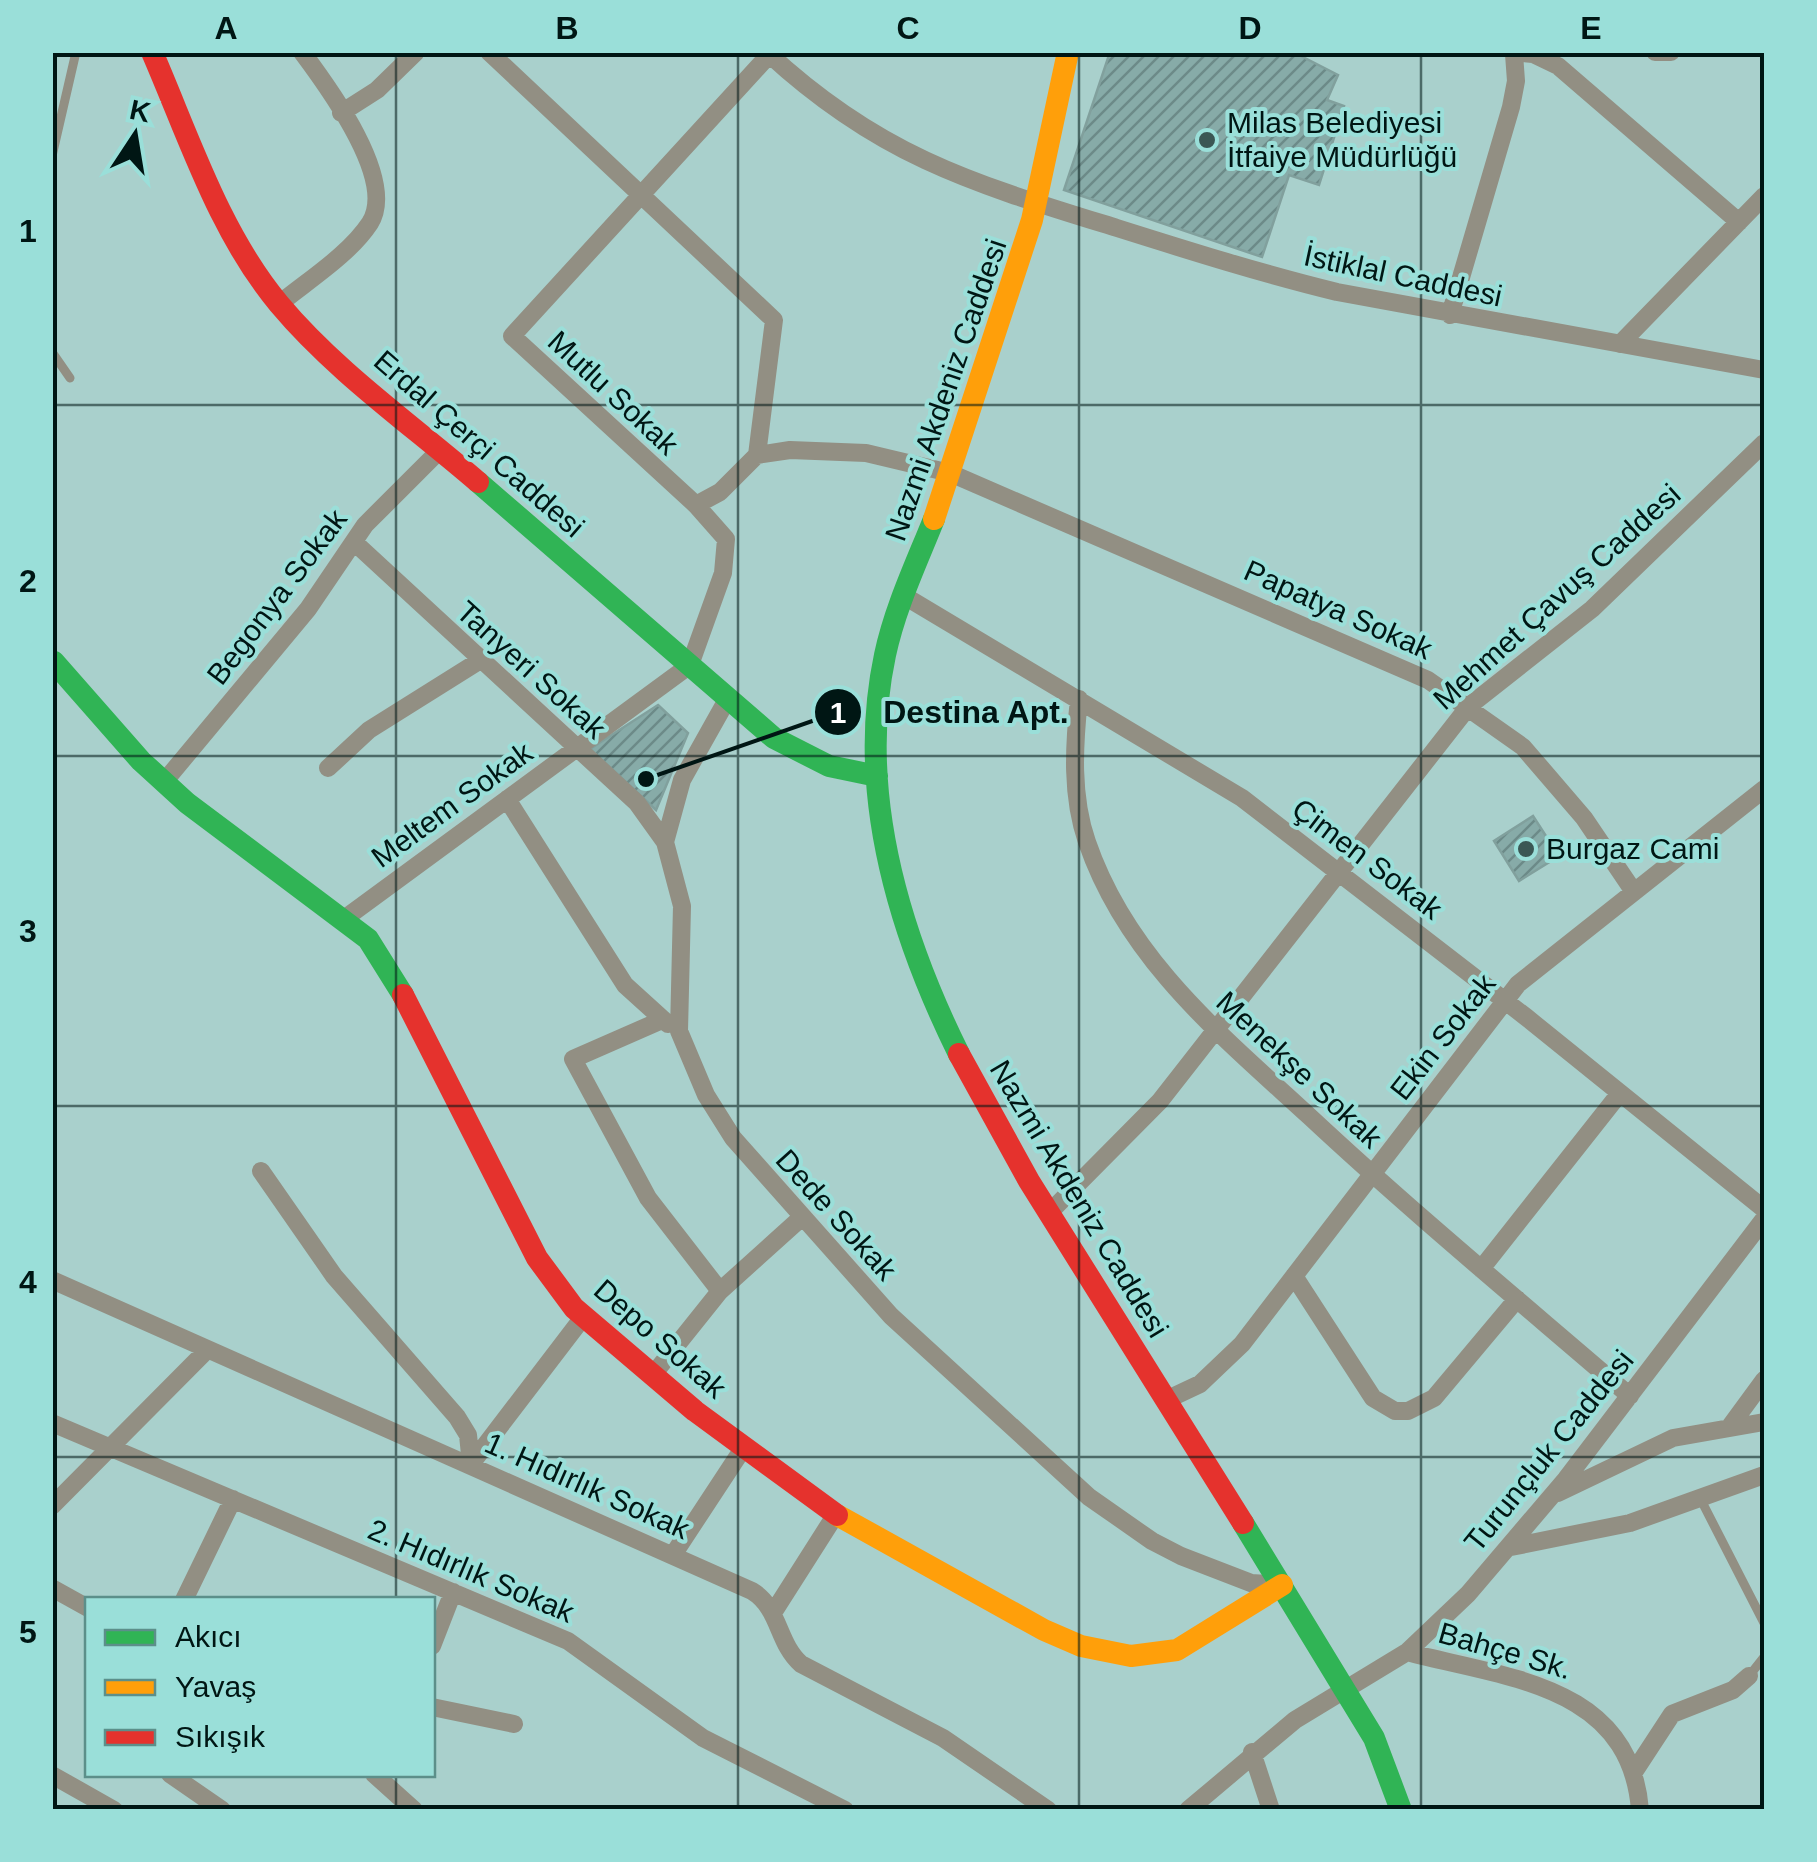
<svg xmlns="http://www.w3.org/2000/svg" width="1817" height="1862" viewBox="0 0 1817 1862" font-family="Helvetica,sans-serif">
<defs>
<pattern id="building-hatch" width="6" height="6" patternUnits="userSpaceOnUse" patternTransform="scale(2.5)"><rect width="6" height="6" fill="#87aba8"/><path d="M-1 1l2-2M0 6l6-6M5 7l2-2" fill="none" stroke="#6c8a88"/></pattern>
</defs>
<rect width="100%" height="100%" fill="#a9d0cc"/>
<path fill="url(#building-hatch)" stroke="#81a09d" stroke-width="2.5" d="M1110,52H1202L1214,58L1223,52H1293L1338,75L1327,100L1344,106L1319,185L1289,175L1262,257L1064,190Z
M658,705L688,733L656,810L590,749Z
M1533,816L1559,856L1519,881L1494,841Z"/>
<g fill="none" stroke-linecap="round" stroke-linejoin="round">
<path stroke="#928f83" stroke-width="9" d="M52,156L76,52
M52,352L70,378
M1700,1498L1764,1623
M1749,1676L1764,1657"/>
<path stroke="#928f83" stroke-width="18" d="M489,52L774,320L757,455L790,450L866,453L950,473L1428,680L1523,747L1584,818L1634,892
M767,52C880,157 975,184 1117,228C1190,251 1263,274 1337,292L1764,370
M1513,52L1533,54L1558,66L1739,222
M1655,52H1671
M341,113L377,90L416,52
M278,305C307,281 349,255 370,223C397,180 329,88 302,52
M1450,315L1511,107L1516,81L1514,54
M1620,344L1764,196
M696,505L720,492L757,455
M354,542L637,803L665,842
M906,597L1242,798L1526,1017L1764,1209
M728,698L682,780L665,842L682,906L679,1031L706,1095L733,1138L891,1316L1089,1497L1152,1541L1181,1556L1251,1583L1282,1585
M1079,699C1074,746 1071,796 1087,842C1127,959 1221,1035 1309,1116C1413,1213 1522,1303 1630,1396
M328,768L369,730L479,661
M164,782L308,609L365,525L440,450
M507,799L625,985L668,1024
M344,919L690,665L723,573L726,539L696,505L512,336L769,55
M662,1020L573,1059L648,1198L720,1291
M261,1171L334,1276L457,1417L468,1435L471,1464
M1049,1213L1160,1101L1469,706L1592,609L1764,443
M1481,1269L1620,1093
M1294,1276L1373,1398L1395,1411H1408L1434,1398L1517,1299
M52,1280L752,1591C780,1608 777,1643 801,1664L943,1738L1048,1810
M652,1376L720,1291L801,1218
M1166,1400L1200,1384L1242,1344L1518,984L1764,789
M52,1423L568,1641L703,1738L845,1810
M1731,1425L1764,1380
M471,1464L584,1316
M1558,1493L1673,1438L1764,1422
M52,1506L206,1351
M1511,1547L1630,1523L1764,1475
M673,1555L744,1447
M52,1588L88,1608
M184,1600L233,1499
M773,1613L836,1514
M432,1646L453,1592
M1407,1652C1505,1678 1630,1684 1640,1810
M432,1707L514,1724
M1252,1752L1271,1810
M1634,1772L1672,1714L1733,1690L1749,1676
M170,1774L222,1810
M374,1774L414,1810
M52,1775L114,1810
M1188,1810L1295,1720L1407,1652L1468,1594L1566,1479L1764,1219"/>
<path stroke="#30b455" stroke-width="22" d="M478,482L774,738L829,766L877,776
M934,519C916,564 895,608 885,655C856,791 899,933 959,1054
M54,662L141,761L187,803L368,939L403,995
M1243,1523L1374,1738L1401,1810"/>
<path stroke="#ff9f0a" stroke-width="22" d="M934,519L1032,220L1068,52
M837,1515L1044,1630L1081,1646L1131,1656L1177,1650L1282,1585"/>
<path stroke="#e5322d" stroke-width="22" d="M152,52C189,137 219,232 279,304C335,371 412,425 478,482
M403,995L537,1258L574,1308L695,1411L837,1515
M959,1054L1029,1181L1243,1523"/>
</g>
<path fill="none" stroke="#001614" stroke-width="2.5" stroke-opacity="0.55" d="M396,52V1600M738,52V1810M1079,52V1810M1421,52V1810M52,405H1764M52,756H1764M52,1106H1764M52,1457H1764M396,1774V1810"/>
<g fill="#3b5754" stroke="#9adfd9" stroke-width="4">
<circle cx="1207" cy="140" r="10"/>
<circle cx="1526" cy="849" r="10"/>
</g>
<g text-anchor="middle" stroke-width="8" stroke-linejoin="round" paint-order="stroke">
<g font-size="30" fill="#001614" stroke="#9adfd9" text-anchor="start">
<text x="1227" y="133">Milas Belediyesi<tspan x="1227" dy="34">İtfaiye Müdürlüğü</tspan></text>
<text x="1546" y="859">Burgaz Cami</text>
</g>
<g font-size="30" fill="#001614" stroke="#9adfd9">
<text transform="translate(1403 276) rotate(12)" y="10">İstiklal Caddesi</text>
<text transform="translate(946 390) rotate(-71)" y="10">Nazmi Akdeniz Caddesi</text>
<text transform="translate(613 393) rotate(43)" y="10">Mutlu Sokak</text>
<text transform="translate(479 444) rotate(41)" y="10">Erdal Çerçi Caddesi</text>
<text transform="translate(277 597) rotate(-53)" y="10">Begonya Sokak</text>
<text transform="translate(1557 597) rotate(-42)" y="10">Mehmet Çavuş Caddesi</text>
<text transform="translate(1338 610) rotate(24)" y="10">Papatya Sokak</text>
<text transform="translate(531 670) rotate(42)" y="10">Tanyeri Sokak</text>
<text transform="translate(452 805) rotate(-36)" y="10">Meltem Sokak</text>
<text transform="translate(1367 859) rotate(37)" y="10">Çimen Sokak</text>
<text transform="translate(1443 1037) rotate(-52)" y="10">Ekin Sokak</text>
<text transform="translate(1299 1070) rotate(43)" y="10">Menekşe Sokak</text>
<text transform="translate(1079 1199) rotate(59)" y="10">Nazmi Akdeniz Caddesi</text>
<text transform="translate(836 1215) rotate(48)" y="10">Dede Sokak</text>
<text transform="translate(660 1339) rotate(41)" y="10">Depo Sokak</text>
<text transform="translate(1549 1451) rotate(-51)" y="10">Turunçluk Caddesi</text>
<text transform="translate(587 1486) rotate(24)" y="10">1. Hıdırlık Sokak</text>
<text transform="translate(471 1571) rotate(23)" y="10">2. Hıdırlık Sokak</text>
<text transform="translate(1505 1651) rotate(16)" y="10">Bahçe Sk.</text>
</g>
</g>
<path fill="none" stroke="#001614" stroke-width="4" d="M646 779L838 712"/>
<g fill="#001614" stroke="#9adfd9" stroke-width="4">
<circle cx="646" cy="779" r="10"/>
<circle cx="838" cy="712" r="25"/>
</g>
<g font-size="30" text-anchor="middle" font-weight="bold" fill="#fff">
<text x="838" y="723">1</text>
</g>
<g font-size="32" text-anchor="middle" font-weight="bold" fill="#001614" stroke="#9adfd9" stroke-width="8" stroke-linejoin="round" paint-order="stroke">
<text x="976" y="723">Destina Apt.</text>
</g>
<rect width="1817" height="1862" fill="none" stroke="#9adfd9" stroke-width="110"/>
<rect x="85" y="1597" width="350" height="180" fill="#9adfd9" stroke="#5c8f8a" stroke-width="2.5"/>
<rect x="105" y="1630" width="50" height="15" fill="#30b455" stroke="#5c8f8a" stroke-width="2.5"/>
<text x="175" y="1647" font-size="30" fill="#001614">Akıcı</text>
<rect x="105" y="1680" width="50" height="15" fill="#ff9f0a" stroke="#5c8f8a" stroke-width="2.5"/>
<text x="175" y="1697" font-size="30" fill="#001614">Yavaş</text>
<rect x="105" y="1730" width="50" height="15" fill="#e5322d" stroke="#5c8f8a" stroke-width="2.5"/>
<text x="175" y="1747" font-size="30" fill="#001614">Sıkışık</text>
<g transform="translate(135 135) rotate(12)" stroke="#9adfd9" stroke-width="8" paint-order="stroke">
<path d="M0-8L18 38L0 25L-18 38Z" fill="#001614"/>
<text y="-15" font-size="28" font-weight="bold" text-anchor="middle" fill="#001614">K</text>
</g>
<rect x="55" y="55" width="1707" height="1752" fill="none" stroke="#001614" stroke-width="4"/>
<g font-size="32" text-anchor="middle" font-weight="bold" fill="#001614">
<text x="226" y="39">A</text>
<text x="567" y="39">B</text>
<text x="908" y="39">C</text>
<text x="1250" y="39">D</text>
<text x="1591" y="39">E</text>
<text x="28" y="242">1</text>
<text x="28" y="592">2</text>
<text x="28" y="942">3</text>
<text x="28" y="1293">4</text>
<text x="28" y="1643">5</text>
</g>
</svg>
